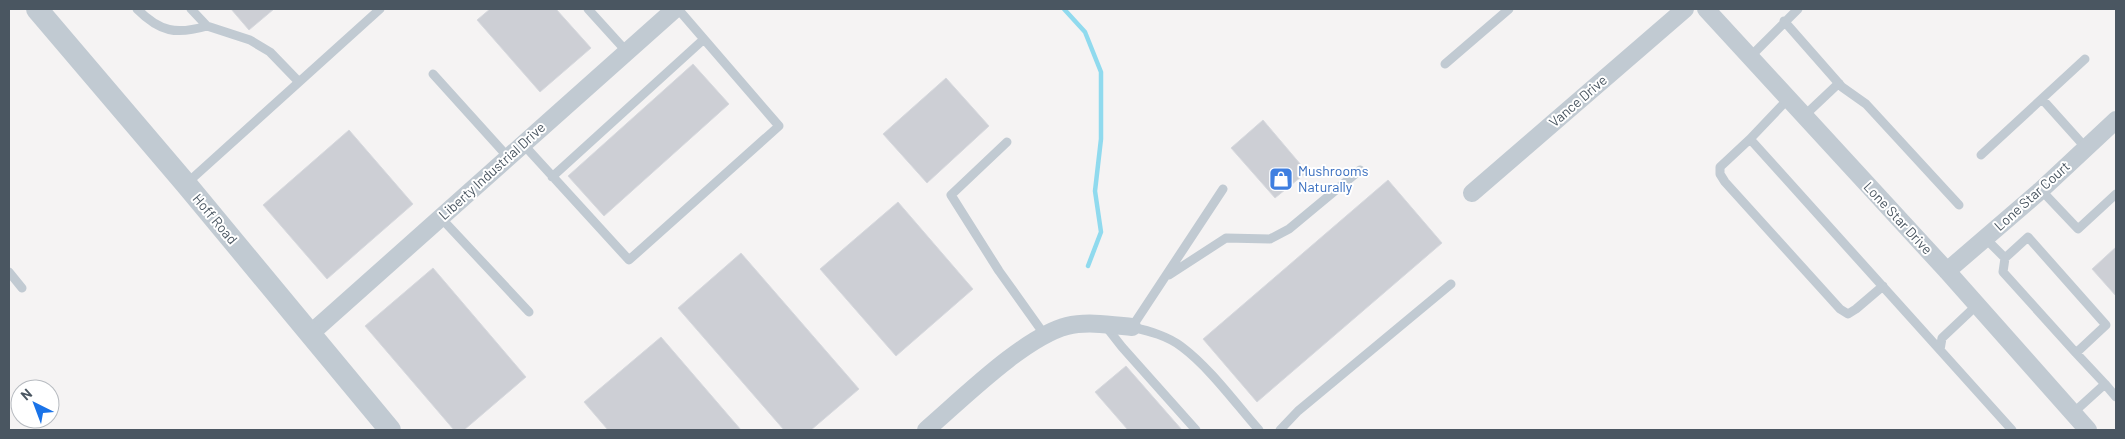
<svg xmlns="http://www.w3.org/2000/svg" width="2125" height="439" viewBox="0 0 2125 439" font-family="Barlow,sans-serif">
<rect width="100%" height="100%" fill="#f5f3f3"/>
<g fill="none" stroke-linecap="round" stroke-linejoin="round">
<path stroke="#90daee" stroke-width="4.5" d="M1064,9L1085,32L1101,72V139L1095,191L1101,232L1088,266"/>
</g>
<path fill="#cdcfd5" stroke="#d7d9de" d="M231,9H274L249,30Z
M490,9H556L591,48L540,92L477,20Z
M693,64L729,104L604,216L568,176Z
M946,78L989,126L927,183L883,134Z
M1263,120L1307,172L1275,198L1231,148Z
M349,130L413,204L327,279L263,205Z
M1388,180L1442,243L1257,402L1203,339Z
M898,202L973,289L896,356L820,269Z
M2116,247V296L2092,269Z
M741,253L859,389L811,430H784L678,308Z
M433,268L526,377L464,430H454L365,326Z
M661,337L741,430H608L584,402Z
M1126,366L1182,430H1128L1095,392Z"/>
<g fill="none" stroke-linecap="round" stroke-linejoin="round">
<path stroke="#c1cad2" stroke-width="9" d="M137,9C160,32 176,35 207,26
M191,9L207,26L250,40L270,52L299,82
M588,9L627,52
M1784,21L1842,87L1866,104L1959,205
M1750,57L1798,9
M1445,64L1509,9
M433,74L508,157
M1788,99L1750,139L1940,350
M2042,99L2086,148
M1804,116L1839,83
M1750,139L1720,167V174L1725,182L1840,309L1848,314L1856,309L1883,286
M1007,142L951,195L999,271L1044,334
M523,144L629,260L779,126L678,9
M1981,155L2085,59
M552,177L704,39
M186,184L380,9
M1223,189L1132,327C1149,331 1168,336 1182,347C1210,368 1236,404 1259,430
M2041,190L2078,229L2116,194
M441,218L529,312
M1985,238L2005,258L2028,237L2106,325L2076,353L2003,272L2005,258
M9,272L22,288
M1169,275L1226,238L1270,239L1289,229L1360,170
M1977,305L1942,338L1940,350L2012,430
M1104,324L1122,347L1196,430
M2105,384L2116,397
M2073,413L2105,384L2076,353
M1280,430L1298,411L1451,284"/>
<path stroke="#c1cad2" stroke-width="18" d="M1706,9L1947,271L2088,430
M1472,193L1685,9
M1947,271L2041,190L2116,120
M310,334L675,9
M926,430C961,400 1024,337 1067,326C1087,321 1112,325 1132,327"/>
<path stroke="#c1cad2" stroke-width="22" d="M37,9L186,184L390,430"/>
</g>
<defs>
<g id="shop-square" transform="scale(1.25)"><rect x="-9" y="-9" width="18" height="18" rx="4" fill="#3f7fe0" stroke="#fff"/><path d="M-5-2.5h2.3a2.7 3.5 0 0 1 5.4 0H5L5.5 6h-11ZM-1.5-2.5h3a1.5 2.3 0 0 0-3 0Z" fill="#fff"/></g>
</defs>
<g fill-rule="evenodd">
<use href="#shop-square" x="1281" y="179"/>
</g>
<g text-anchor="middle" stroke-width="4" stroke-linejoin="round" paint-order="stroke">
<g font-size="14" fill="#4a5661" stroke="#fff">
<text transform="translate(1578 101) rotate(-41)" y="5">Vance Drive</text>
<text transform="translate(492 171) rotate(-42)" y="5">Liberty Industrial Drive</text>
<text transform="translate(2032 196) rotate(-42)" y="5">Lone Star Court</text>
<text transform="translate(1898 218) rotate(47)" y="5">Lone Star Drive</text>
<text transform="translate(215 219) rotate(50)" y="5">Hoff Road</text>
</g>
<g font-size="14" fill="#366cbe" stroke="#fff" text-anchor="start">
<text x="1298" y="176">Mushrooms<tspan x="1298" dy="16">Naturally</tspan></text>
</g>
</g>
<rect width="2125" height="439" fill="none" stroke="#4a5661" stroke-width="20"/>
<g transform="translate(35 404) rotate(318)"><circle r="24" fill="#ffffff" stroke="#b7bbc0"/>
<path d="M0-4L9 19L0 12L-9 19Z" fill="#1a73e8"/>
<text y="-8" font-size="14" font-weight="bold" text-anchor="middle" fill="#4a5661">N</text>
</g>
</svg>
